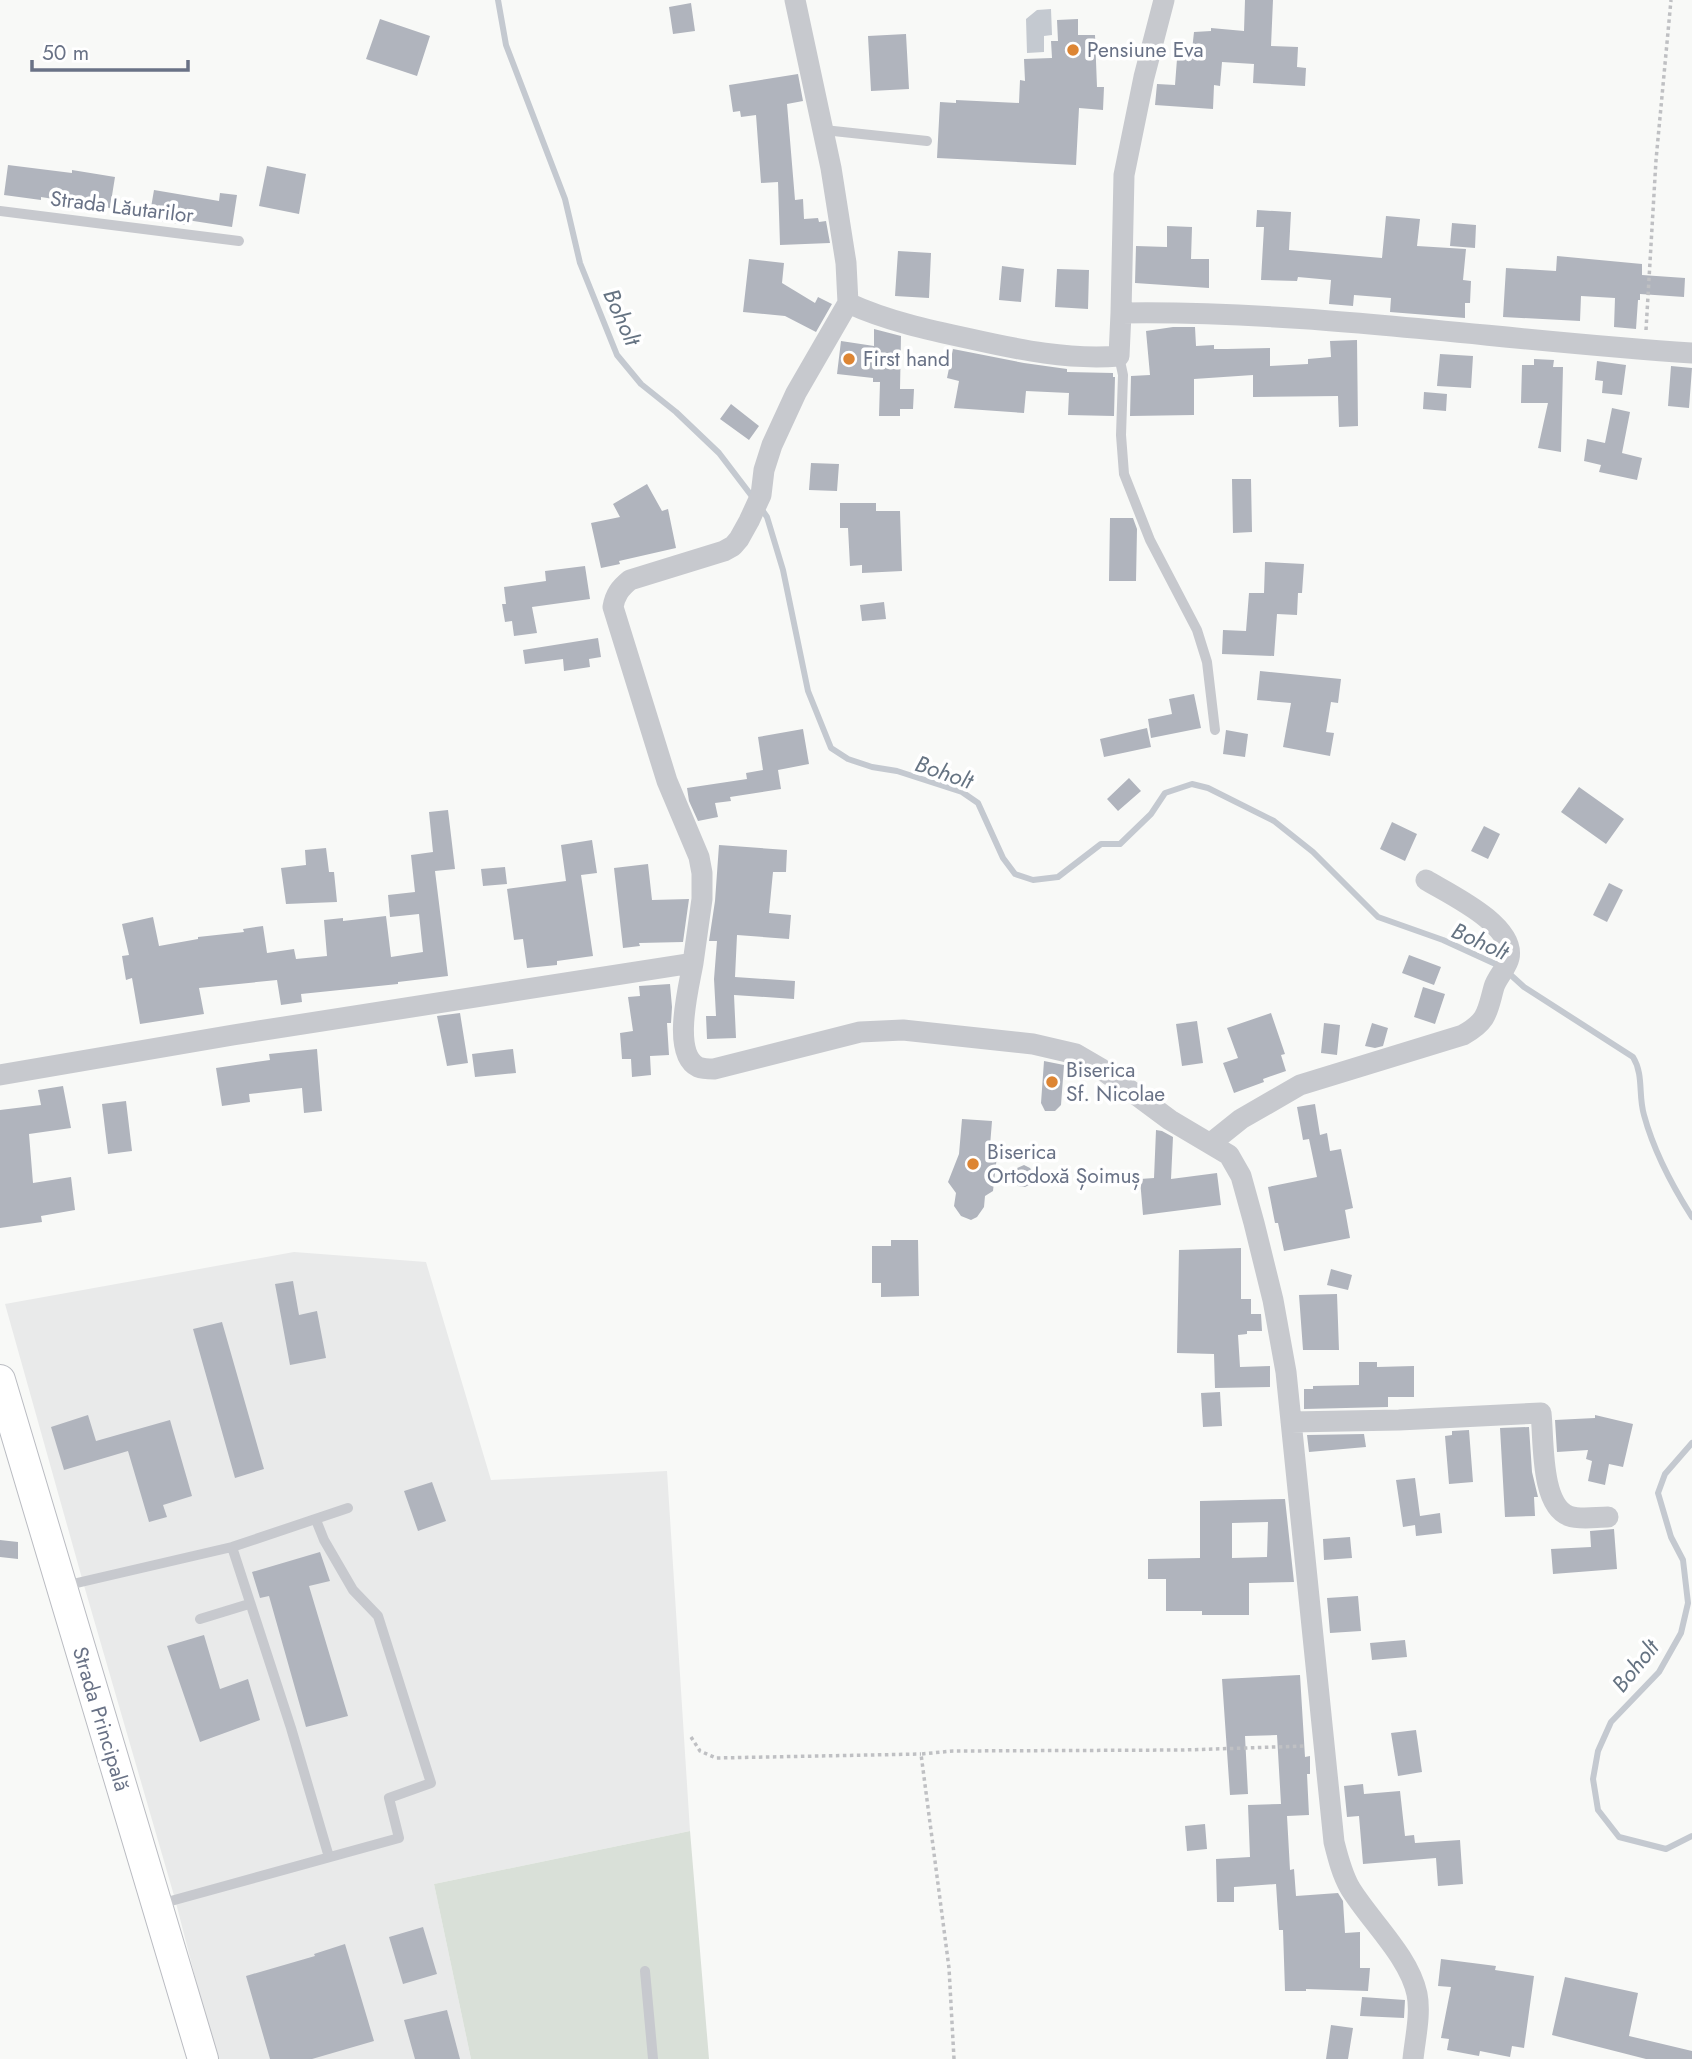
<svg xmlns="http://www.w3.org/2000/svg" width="1692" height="2059" viewBox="0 0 1692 2059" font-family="Jost,sans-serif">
<rect width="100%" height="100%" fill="#f8f9f7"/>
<path fill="#e9eaea" d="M294,1252L426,1262L491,1480L667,1471L690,1831L434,1884L471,2059H216L175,1899L83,1582L5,1304Z"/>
<path fill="#d9e0d8" d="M690,1831L709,2059H471L434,1884Z"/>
<path fill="#c4c9d0" d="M1051,9L1052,35L1044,36V52L1027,53L1026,19L1037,10Z"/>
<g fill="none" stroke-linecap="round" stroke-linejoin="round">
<path stroke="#c4c9d0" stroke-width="6" d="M498,0L506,45L565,199L580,263L617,355L641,384L676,412L719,453L754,499
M760,507L767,517L783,570L808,691L831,748L848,759L872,767L897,771L962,792L978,803L1003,858L1015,874L1033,880L1058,877L1101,844H1120L1151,814L1165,793L1192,784L1208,788L1274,821L1313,852L1378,917L1443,940L1502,967L1524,987L1633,1057C1644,1075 1638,1095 1644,1115C1654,1152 1671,1184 1692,1217
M1692,1443L1665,1474L1658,1493L1671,1537L1683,1560L1688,1603L1681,1633L1659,1672L1611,1722L1598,1751L1593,1779L1598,1810L1619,1837L1666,1849L1692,1836"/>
</g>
<path fill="#b0b4bd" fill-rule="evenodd" d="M1245,0H1273L1271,46L1298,47L1297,67L1306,68L1305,86L1253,83L1254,64L1222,62L1220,86L1214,85L1213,109L1155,105L1157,84L1175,85L1177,59H1191L1194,32L1211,31V28L1244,31Z
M691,3L695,31L673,34L669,7Z
M380,19L430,36L417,76L366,59Z
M1078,19V35H1095L1097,87H1104L1103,110L1079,108L1076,165L937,158L940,102L956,103V100L1019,103L1020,80L1025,81L1024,59L1052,58L1051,41H1058L1057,20Z
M906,34L909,89L871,91L868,36Z
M798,74L803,101L787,104L795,200L803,199L804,219L818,218L819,222L826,221L830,243L780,245L778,182L761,183L756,115L741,117L740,111L733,112L729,85Z
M8,165L72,173V170L115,177L110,208L41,197V200L4,195Z
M267,166L306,174L299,214L259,206Z
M154,190L219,201L220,193L237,195L232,227L187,220L186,225L149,219Z
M1257,210L1291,212L1289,250L1382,258L1386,216L1420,219L1417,246L1466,249L1463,280L1471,281L1470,303H1465V318L1390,312L1391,298L1354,295L1353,306L1329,304L1331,280L1298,277L1297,281L1261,280L1264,227H1256Z
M1452,223L1476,225L1475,248L1450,246Z
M1167,226L1192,227L1191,259H1209V288L1135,283L1136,246L1167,247Z
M898,251L931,253L929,298L895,296Z
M1557,256L1642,264V275L1685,278L1684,297L1640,294V300H1638L1636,329L1614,327L1615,298L1581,296L1580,321L1503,317L1506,268L1556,271Z
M749,259L784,263L782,283L815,303L818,297L832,304L816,332L785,316L743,312Z
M1002,266L1024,269L1021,302L999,300Z
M1057,269L1089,270L1088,309L1055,307Z
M1173,327H1195L1196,346L1214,345V349H1227L1270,348V366L1308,364V359L1331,357L1330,341L1357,340L1358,426L1339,427L1338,396L1253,397V375L1194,379V415L1130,416L1131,376L1150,375L1146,331Z
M874,329L901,336L900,389H914L913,409H900V416H879L880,382H873V378L837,374L841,341L874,346Z
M953,349L1024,363L1067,369V372L1113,373V377H1115L1114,416L1068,415L1069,393L1026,391L1024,413L954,408L959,381L947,378Z
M1440,354L1473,356L1471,388L1437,386Z
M1534,359L1554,360L1553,367H1563L1561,452L1538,448L1548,403H1521L1522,365H1534Z
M1597,361L1626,365L1622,395L1602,393L1603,381L1595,380Z
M1671,366L1692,368L1689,408L1668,406Z
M1424,392L1447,394L1446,411L1423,409Z
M731,404L759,426L749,440L720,419Z
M1612,408L1630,412L1622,453L1642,458L1637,480L1599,472L1601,465L1584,461L1587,439L1605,443Z
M811,463L839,464L837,491L809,490Z
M1232,479H1251L1252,532L1233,533Z
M647,484L662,511L668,509L676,548L619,561L620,564L601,568L591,523L620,517L613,504Z
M840,503H876V511H900L902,571L862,573V565L850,566L848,528H840Z
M1110,518H1133L1137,529L1136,581H1109Z
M1265,562L1304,564L1302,593H1298L1297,615L1277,614L1274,656L1222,654L1223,630L1246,631L1249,593H1264Z
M585,566L590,599L532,607L537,633L514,636L512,621L505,622L502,604H506L504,587L546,581L545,571Z
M884,602L886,619L862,621L860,605Z
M598,638L601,657L589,659L590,667L564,671L563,659L525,664L523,650Z
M1260,671L1341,679L1338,703L1331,702L1326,732L1334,733L1330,756L1283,747L1291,703L1257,700Z
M1194,694L1201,728L1151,738L1148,719L1172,714L1169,699Z
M1147,728L1151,747L1104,757L1100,739Z
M803,729L809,764L778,770L781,789L730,797L731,801L715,803L718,817L698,821L689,801L687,788L747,779L746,773L763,770L758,737Z
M1226,730L1248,734L1245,757L1223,754Z
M1129,778L1141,791L1118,811L1107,799Z
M1579,787L1624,819L1606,844L1561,812Z
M448,810L455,869L435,871L448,976L398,982V984L301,994L302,1002L281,1005L277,980L199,988L204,1014L140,1024L132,978L126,980L122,956L129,955L122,924L153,917L159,946L198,939V937L244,932L243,929L263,926L267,953L294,949L296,959L327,956L324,920L343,918V921L386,916L391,957L423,952L419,914L390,917L388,895L415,892L411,855L433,852L429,812Z
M1392,822L1417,834L1405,861L1380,849Z
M1484,826L1500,834L1488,859L1471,851Z
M592,840L597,873L581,875L593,956L557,961V965L527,968L523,939L514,940L507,889L566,881L561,845Z
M719,845L787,850L786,872H773L769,913L791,915L789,939L737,935L735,977L795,981L794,999L734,995L736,1038L707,1039L706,1016H716L714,979L717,941H709L715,901Z
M326,848L329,872H334L337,902L286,904L281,868L306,865L305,850Z
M648,864L652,900L689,899L683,942L639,943L640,946L623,948L614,868Z
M505,867L507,884L483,886L481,869Z
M1609,883L1623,890L1607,922L1593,915Z
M1409,955L1441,967L1434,985L1402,973Z
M670,984L672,1007L671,1023H667L669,1055L650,1056L651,1075L632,1077L631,1059H622L620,1033L633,1031L628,997L640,996L639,986Z
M1423,987L1445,994L1435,1024L1414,1017Z
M460,1013L468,1063L447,1066L437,1016Z
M1271,1013L1285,1054L1281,1055L1286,1071L1263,1079L1264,1082L1234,1093L1223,1063L1238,1058L1227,1028Z
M1197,1021L1203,1063L1182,1066L1176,1024Z
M1324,1023L1340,1025L1337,1055L1321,1053Z
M1372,1023L1388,1028L1383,1046L1375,1048L1365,1046Z
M317,1049L322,1111L304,1113L302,1088L249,1094L250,1102L222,1106L216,1068L270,1060L269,1054Z
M513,1049L516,1073L475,1077L472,1054Z
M1044,1061L1064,1065L1061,1105L1055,1111H1045L1041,1103Z
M63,1086L71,1128L29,1134L33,1183L71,1177L75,1210L41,1216L42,1222L0,1228V1110L41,1105L38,1090Z
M126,1101L132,1151L108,1154L102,1104Z
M1315,1104L1320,1135L1327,1133L1330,1151L1341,1149L1353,1208L1345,1210L1350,1238L1284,1251L1278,1223H1275L1268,1187L1317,1177L1309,1139L1303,1140L1297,1107Z
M962,1119L992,1121L990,1146L998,1147L993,1191L985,1196L984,1207L977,1217L971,1220L961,1216L954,1206L956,1193L948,1182L959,1154Z
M1156,1130L1162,1131L1173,1137L1171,1179L1217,1173L1221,1205L1143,1215L1140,1179L1154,1178Z
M1024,1165L1030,1168L1034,1174L1031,1184L1025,1187L1018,1186L1004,1174Z
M891,1240H918L919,1296L881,1297V1283H872V1246H891Z
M1241,1248V1299H1251V1314H1261L1262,1331H1247V1334L1238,1335L1240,1367L1270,1366V1387L1215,1388L1214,1354L1177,1353L1179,1250Z
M1331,1269L1352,1275L1348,1290L1327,1285Z
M293,1281L299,1315L317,1311L326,1358L290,1365L275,1284Z
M1337,1294L1339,1350H1303L1299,1295Z
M222,1322L264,1469L235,1478L193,1329Z
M1359,1362H1377V1367L1414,1366V1397H1388V1407L1304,1409V1389H1313V1386L1359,1385Z
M1220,1392L1222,1426L1203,1427L1201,1393Z
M88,1415L96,1441L170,1420L192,1496L163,1505L167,1517L149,1522L128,1451L64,1470L51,1427Z
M1595,1415L1633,1424L1623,1467L1609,1464L1605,1485L1588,1481L1592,1461L1586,1459L1588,1450L1557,1452L1555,1420L1595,1418Z
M1529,1427L1532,1472L1538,1497H1534L1535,1516L1505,1517L1500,1428Z
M1469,1430L1473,1482L1449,1484L1445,1436L1452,1435V1431Z
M1364,1434L1366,1447L1309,1452L1307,1435Z
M1415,1478L1420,1516L1440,1513L1442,1533L1416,1536L1415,1525L1403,1527L1396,1480Z
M432,1482L446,1521L418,1531L404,1491Z
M1285,1499L1294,1582L1249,1583V1615H1202V1611H1166V1579H1148V1559L1200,1558V1501ZM1268,1522L1267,1557L1232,1558V1523Z
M1614,1529L1617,1569L1553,1574L1551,1549L1591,1547L1590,1531Z
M1350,1537L1352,1558L1324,1560L1323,1539Z
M0,1540L18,1542V1559L0,1557Z
M320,1552L330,1581L309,1586L348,1716L306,1727L269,1596L260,1598L252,1572Z
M1358,1596L1361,1631L1330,1633L1327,1598Z
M204,1635L220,1689L248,1679L260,1720L200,1742L167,1646Z
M1405,1640L1407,1657L1372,1660L1370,1643Z
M1300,1675L1305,1757L1310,1756V1774H1307L1309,1815L1287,1816L1290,1870L1294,1869L1296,1896L1338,1893L1343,1901L1345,1933L1360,1932V1968H1370L1368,1991L1306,1989V1991H1285L1283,1930H1279L1276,1884L1234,1887V1902H1217L1216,1859L1250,1857L1248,1805L1281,1804L1277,1735L1245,1736L1248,1794L1230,1795L1222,1679Z
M1416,1730L1422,1772L1398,1776L1391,1733Z
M1363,1784L1364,1794L1400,1791L1405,1836L1414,1835L1415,1843L1460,1840L1463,1884L1438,1886L1436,1858L1363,1864L1359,1816L1347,1817L1344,1786Z
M1205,1824L1207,1849L1187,1851L1185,1826Z
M423,1927L437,1974L403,1984L389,1937Z
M345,1944L374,2041L312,2059H270L246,1976L315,1956L314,1954Z
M1441,1959L1496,1966L1495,1970L1534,1976L1524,2048L1512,2046L1510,2057L1480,2051L1479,2056L1447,2050L1449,2039L1441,2038L1451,1987L1438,1986Z
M1565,1977L1638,1993L1629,2036L1692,2051V2059H1646L1552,2035Z
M1362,1997L1405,2000L1404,2018L1360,2016Z
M447,2010L460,2059H415L404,2020Z
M1331,2025L1353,2028L1348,2059H1326Z"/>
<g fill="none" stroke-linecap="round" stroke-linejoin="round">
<g stroke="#babcc2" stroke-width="32">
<path id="secondary" d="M0,1380L203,2059"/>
</g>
<path stroke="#bfc0c3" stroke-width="3.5" stroke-dasharray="3.5 3.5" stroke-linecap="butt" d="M1646,330L1656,160L1671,0
M691,1737L700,1751L716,1758L921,1754
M954,2059L949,1968L921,1754L953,1751L1184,1750L1306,1746"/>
<path stroke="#c7c9ce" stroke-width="10" d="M824,130L927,141
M0,211L239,241
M1119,356L1123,375L1121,435L1124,474L1150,540L1197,630L1207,662L1215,730
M232,1547L291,1728L329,1857
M64,1586L232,1547L348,1508
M200,1619L249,1604
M160,1904L399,1838L389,1798L431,1783L378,1616L353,1590L324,1540L316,1520
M645,1971L653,2059"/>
<path stroke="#c7c9ce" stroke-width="21" d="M848,303C887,321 929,330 971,339C1020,350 1069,360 1119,356L1121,313C1312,310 1502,341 1692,353
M1121,313L1124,175L1144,77L1164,0
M693,963L702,899V873L699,857L667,781L613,607C615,595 620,588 630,580L724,551L733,546L739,539L749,521L761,495L764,470L772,445L796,393L848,303L846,263L831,168L795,0
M0,1075L233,1035L693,963C689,987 671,1053 698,1067C703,1069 709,1069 714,1069L860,1032L903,1030L1033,1044L1076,1054L1100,1068L1170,1120L1229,1155L1241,1176L1254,1223L1273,1300L1286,1372L1334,1842C1338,1858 1342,1874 1350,1888C1370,1921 1409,1956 1417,1994C1421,2014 1415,2039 1413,2059
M1211,1143L1241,1119L1300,1085L1463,1035C1488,1021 1487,1012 1494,987C1497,977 1507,968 1509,958C1516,925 1449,894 1426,880
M1291,1422L1399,1420L1541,1413C1544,1439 1540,1505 1569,1516C1580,1520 1596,1517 1608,1517"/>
<use href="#secondary" stroke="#fff" stroke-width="30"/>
</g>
<g fill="#dd8533" stroke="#fff" stroke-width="2.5">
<circle cx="1073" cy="50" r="7"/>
<circle cx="849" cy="359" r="7"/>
<circle cx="1052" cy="1082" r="7"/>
<circle cx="973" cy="1164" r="7"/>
</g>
<g text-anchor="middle" stroke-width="7" stroke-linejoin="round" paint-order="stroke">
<g font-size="21" fill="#697286" stroke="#fff" text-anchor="start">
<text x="1087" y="57">Pensiune Eva</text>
<text x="863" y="366">First hand</text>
<text x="1066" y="1077">Biserica<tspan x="1066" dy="24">Sf. Nicolae</tspan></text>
<text x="987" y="1159">Biserica<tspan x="987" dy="24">Ortodoxă Șoimuș</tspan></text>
</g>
<g font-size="21" fill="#697286" stroke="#fff">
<text transform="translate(122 207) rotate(7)" y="7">Strada Lăutarilor</text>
<text transform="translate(101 1719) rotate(73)" y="7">Strada Principală</text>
</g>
<g font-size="23" font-style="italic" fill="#657382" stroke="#fff">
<text transform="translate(622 317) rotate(66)" y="8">Boholt</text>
<text transform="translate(944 772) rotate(19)" y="8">Boholt</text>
<text transform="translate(1480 941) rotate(24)" y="8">Boholt</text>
<text transform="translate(1635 1666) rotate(-51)" y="8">Boholt</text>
</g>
</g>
<path d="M32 60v10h156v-10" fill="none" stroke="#697286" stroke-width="3.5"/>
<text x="42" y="60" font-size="21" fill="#697286" stroke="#ffffff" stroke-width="5" paint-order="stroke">50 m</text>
</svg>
